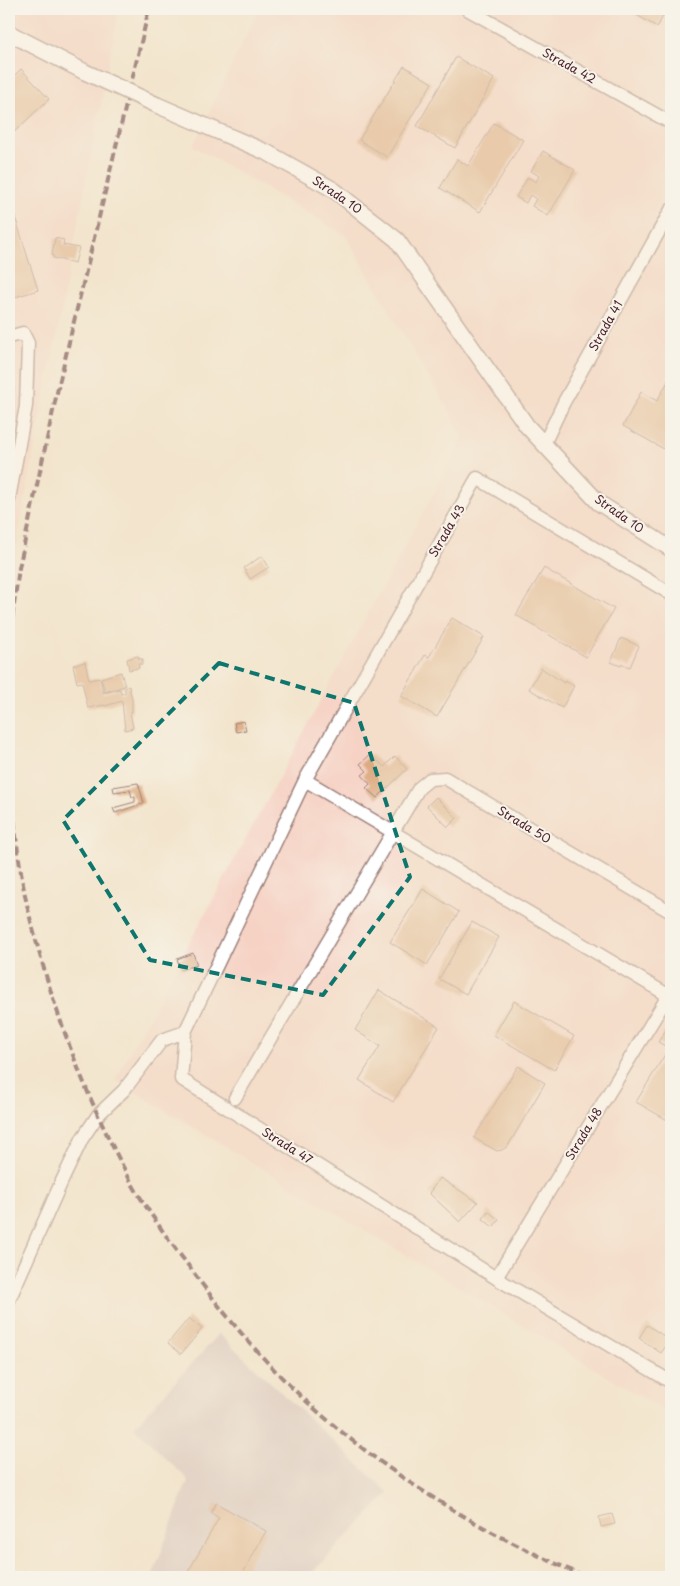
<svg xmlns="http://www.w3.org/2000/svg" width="680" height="1586" viewBox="0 0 680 1586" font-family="'Playpen Sans',sans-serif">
<rect width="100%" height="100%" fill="#f7f3e8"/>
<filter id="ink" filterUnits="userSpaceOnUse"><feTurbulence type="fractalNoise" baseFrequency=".02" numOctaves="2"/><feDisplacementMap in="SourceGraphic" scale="10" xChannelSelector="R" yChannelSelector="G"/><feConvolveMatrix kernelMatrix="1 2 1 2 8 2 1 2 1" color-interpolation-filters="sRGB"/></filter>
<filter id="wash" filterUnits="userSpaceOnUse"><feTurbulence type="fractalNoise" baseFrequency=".0096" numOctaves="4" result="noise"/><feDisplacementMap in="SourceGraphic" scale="20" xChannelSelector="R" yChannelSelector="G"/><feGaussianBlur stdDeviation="1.12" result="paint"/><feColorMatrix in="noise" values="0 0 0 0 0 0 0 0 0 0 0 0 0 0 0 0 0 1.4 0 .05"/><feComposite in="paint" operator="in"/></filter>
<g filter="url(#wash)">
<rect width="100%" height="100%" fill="#f3e5cd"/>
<path fill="#f6d2c4" d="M9,9H119L9,583Z
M259,9H671V1415L115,1080L464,437L345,235L193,146Z"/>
<path fill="#d1bfbe" d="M219,1334L389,1493L308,1577H152L188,1480L134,1427Z"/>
<g id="blocks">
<path fill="#ddab82" d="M629,9H667L657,27L628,10Z
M456,57L494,79L455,148L417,126Z
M404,66L432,83L387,157L359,140Z
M21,69L49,99L9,137V81Z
M494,123L523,140L480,212L440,188L457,159L468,166Z
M543,151L575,170L548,216L532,206L536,199L530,195L526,203L516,197L528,177L536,182L539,176L531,171Z
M12,207L38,290L9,299V208Z
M55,238L64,240L63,245L79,248L75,263L53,258V255H52Z
M9,373L14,388L13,402L9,404Z
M671,376V453L623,426L641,392L657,401Z
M262,556L269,567L250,579L244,568Z
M544,568L614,609L586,657L516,615Z
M452,618L484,637L437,717L401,696L425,655L429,657Z
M621,638L639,646L630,667L622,664L621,666L611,662Z
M138,656L139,659H143L142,664H138L139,668L129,670L127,659Z
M85,662L89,680L100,678L103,693L120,689L121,694L125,693V688L129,686L132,699V712H130L133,728L125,730L122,701L105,706L104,705L88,708L82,682L77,683L73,665Z
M541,668L564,683L565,681L574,686L562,708L529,689Z
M121,672L125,686L105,692L101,678Z
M244,721L246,730L236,732L234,723Z
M371,754L384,767L395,756L407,769L377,798L366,788L370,784L362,775L367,771L360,764Z
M138,783L144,803L115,813L113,808L135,802V797H132L130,790L114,792L113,787Z
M436,797L457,818L448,827L427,806Z
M423,889L459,912L427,965L390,942Z
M472,922L499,937L466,994L439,979Z
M193,953L197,965L181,970L177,959Z
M379,990L439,1027L393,1102L359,1080L380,1046L355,1030Z
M514,1001L574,1036L554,1070L494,1035Z
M671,1022V1122L636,1102L669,1048L658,1042Z
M518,1066L545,1083L508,1146L502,1150L497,1151L474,1138Z
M440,1178L478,1202L460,1222L429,1193Z
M488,1211L499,1220L493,1227L483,1219Z
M189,1318L202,1329L181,1354L168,1343Z
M647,1325L670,1340L661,1353L639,1338Z
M216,1503L266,1531L241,1577H185L219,1518L211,1513Z
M612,1514L615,1524L601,1527L599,1517Z"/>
</g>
</g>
<g filter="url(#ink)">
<use href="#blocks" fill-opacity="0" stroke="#9e827c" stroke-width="1"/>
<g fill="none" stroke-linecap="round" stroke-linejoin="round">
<g stroke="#9e827c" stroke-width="15">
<path id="minor" d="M467,9L671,123
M9,337L23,333L28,343L26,406L9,499
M544,444L564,402L671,210
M671,594L477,478L305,780L185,1032L181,1079L496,1278L671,1382
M305,780L671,997
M235,1098L419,788L430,779L445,778L671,912
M496,1278L671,991
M9,1300L61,1183L82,1139L98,1115L124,1090L162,1040L185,1032"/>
</g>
<g stroke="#9e827c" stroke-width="18">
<path id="tertiary" d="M9,33L85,72
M157,105L268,153L302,172L334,190L397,240L527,426L599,503L671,549"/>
</g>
<use href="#minor" stroke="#fff" stroke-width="12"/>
<use href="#tertiary" stroke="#fff" stroke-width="15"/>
<path stroke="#4a1f2b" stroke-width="4" stroke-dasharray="8 4" stroke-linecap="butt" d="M9,641L19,568L58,388L149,9
M9,774C15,825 19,879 33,929C56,1018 89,1106 134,1187C151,1216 171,1243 191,1269C214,1301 240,1333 267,1362C352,1454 472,1530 587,1577"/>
<g stroke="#9e827c" stroke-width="18" stroke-linecap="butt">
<path id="tertiary-bridge" d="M85,72L157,105"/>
</g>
<use href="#tertiary-bridge" stroke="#fff" stroke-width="15"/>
</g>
</g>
<path d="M0 0H680V1586H0ZM219,663L354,703L410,877L323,995L150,960L63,820Z" fill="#f3e5cd" fill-opacity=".55" fill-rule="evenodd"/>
<path fill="none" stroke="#0f766e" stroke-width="4" stroke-dasharray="10 6" stroke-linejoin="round" d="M219,663L354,703L410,877L323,995L150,960L63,820Z"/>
<g text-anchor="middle" stroke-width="4" stroke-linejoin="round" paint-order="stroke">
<g font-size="12" fill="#4a1f2b" stroke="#f7f3e8">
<text transform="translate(569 66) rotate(29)" y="4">Strada 42</text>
<text transform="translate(337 195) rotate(34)" y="4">Strada 10</text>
<text transform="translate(606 326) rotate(-61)" y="4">Strada 41</text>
<text transform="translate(619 514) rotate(35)" y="4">Strada 10</text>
<text transform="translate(447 531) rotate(-60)" y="4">Strada 43</text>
<text transform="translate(524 825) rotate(31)" y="4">Strada 50</text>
<text transform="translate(584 1134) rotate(-59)" y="4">Strada 48</text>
<text transform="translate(287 1146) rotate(32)" y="4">Strada 47</text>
</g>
</g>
<rect width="680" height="1586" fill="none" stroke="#f7f3e8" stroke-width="30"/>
</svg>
